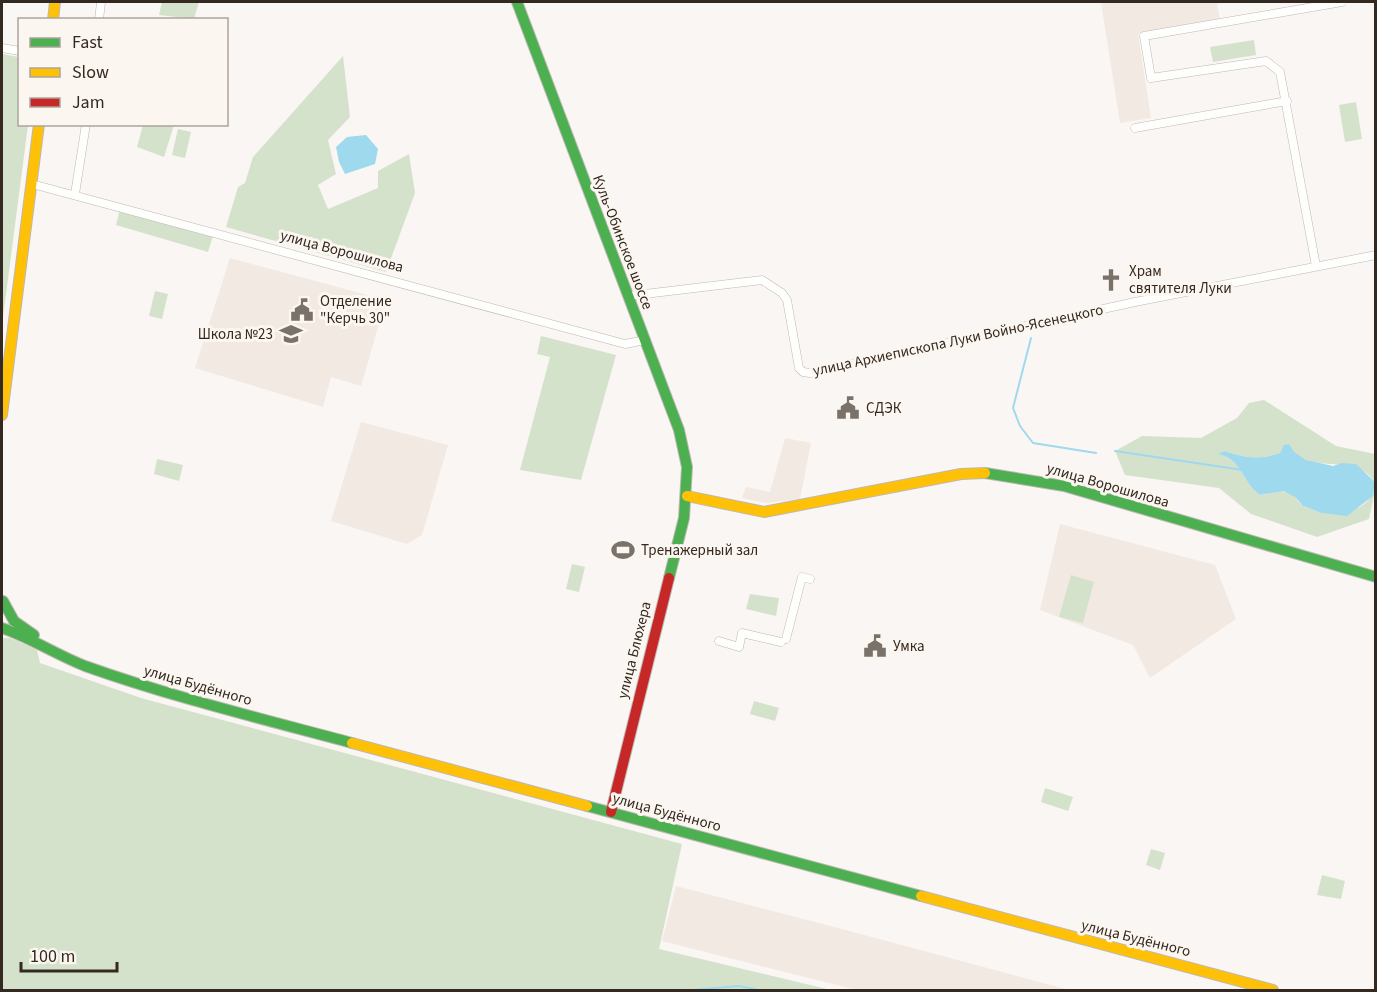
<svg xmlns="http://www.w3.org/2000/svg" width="1377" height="992" viewBox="0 0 1377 992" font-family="'Source Sans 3',sans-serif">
<rect width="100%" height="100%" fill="#f9f6f4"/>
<path fill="#f2e9e2" d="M1101,2H1227L1217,4L1220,20L1138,34L1151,118L1120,123Z
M230,258L386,300L361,386L331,377L323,407L195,368Z
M361,422L448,445L422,535L407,544L331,521Z
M785,438L811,443L800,499L766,503L742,498L746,487L770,492Z
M1060,524L1215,565L1236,619L1150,678L1133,645L1040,610Z
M676,886L838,928L1069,990H857L662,941Z"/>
<path fill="#d5e2cb" d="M162,2H199L194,19L159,15Z
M1254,40L1256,55L1213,62L1210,47Z
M2,54L19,57L20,124L28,125L2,325Z
M343,56L350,117L328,140L336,174L318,185L328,209L378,188V171L409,154L415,193L386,272L226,227L238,187L245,183L253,157Z
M1356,102L1362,139L1345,142L1339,105Z
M143,125H174L164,157L137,147Z
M178,129L191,132L185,158L172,155Z
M120,209L213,236L208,252L116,225Z
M155,291L168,294L162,319L149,316Z
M541,336L616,355L581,480L520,470L550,357L537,354Z
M1264,400L1336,446L1375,454V482C1358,457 1328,469 1303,459C1296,456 1292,449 1284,446L1280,453C1260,460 1245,458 1225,451L1218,454C1242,457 1242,483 1260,495C1270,495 1277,489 1288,492C1296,495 1298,504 1305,507C1329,516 1363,517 1375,490L1369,519L1317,537L1251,514L1219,488L1125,475L1115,451L1142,436L1201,438L1237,418L1249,403Z
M157,459L183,465L179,481L154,474Z
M572,564L585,567L579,592L566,589Z
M1071,575L1094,582L1083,623L1059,617Z
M750,594L779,598L776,616L746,609Z
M2,638H10L37,650L40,663L141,698L682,844L659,949L831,990H2Z
M754,701L779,708L775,721L750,714Z
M1045,788L1073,797L1068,811L1041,802Z
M1151,849L1165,853L1160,870L1146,865Z
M1322,875L1345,881L1341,899L1317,895Z"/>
<path fill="#9fd9ee" d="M366,135L378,149L375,164L345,174L339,162L336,147L347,137Z
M1289,444L1294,452L1306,460L1333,466L1342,463L1356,464L1375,482L1373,496L1347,516L1322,513L1303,506L1295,497L1284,491L1260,495C1242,483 1242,457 1217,454L1225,451C1245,458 1260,460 1280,453L1284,445Z"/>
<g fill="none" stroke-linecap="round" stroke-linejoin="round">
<path stroke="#9fd9ee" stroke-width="2" d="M1031,338L1013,408L1020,426L1033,443L1096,453
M1115,451L1243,470
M691,990L739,986L759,990"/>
<g stroke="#beb8b3" stroke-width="9">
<path id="street" d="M99,20L101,2
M2,48L20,51
M1135,128L1287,101
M32,184L625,344L645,340
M75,194L86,124
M1316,266L1280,72L1266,61L1151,78L1144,36L1342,2
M628,296L762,280L782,293L787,300L799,368L803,372L810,373L1135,302L1376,255
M786,639L802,577L810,579
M719,641L739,647L742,633L781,642"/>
</g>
<g stroke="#beb8b3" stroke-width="12">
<path id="fast" d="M517,2L679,430L687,467L684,518L669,578
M985,473L1064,486L1376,577
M3,601L14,621L34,635
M2,628C31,638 57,655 85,666C172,697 263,719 352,743
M587,806L921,896"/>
</g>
<g stroke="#beb8b3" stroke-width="12">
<path id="slow" d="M53,20L55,2
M2,415L39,124
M687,496L764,512L961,474L985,473
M352,743L587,806
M921,896L1273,990"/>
</g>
<g stroke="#beb8b3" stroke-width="12">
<path id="jam" d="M611,812L669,578"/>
</g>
<use href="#street" stroke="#fefefd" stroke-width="8"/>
<use href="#fast" stroke="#4caf50" stroke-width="10"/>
<use href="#slow" stroke="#ffc107" stroke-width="10"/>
<use href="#jam" stroke="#c62828" stroke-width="10"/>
</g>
<defs>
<g id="church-bare" transform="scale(1.8)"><path d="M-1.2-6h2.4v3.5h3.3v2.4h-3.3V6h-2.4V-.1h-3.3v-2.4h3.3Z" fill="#79716a" stroke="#fcf6f1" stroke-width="2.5" paint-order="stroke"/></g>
<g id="civic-bare" transform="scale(1.8)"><path d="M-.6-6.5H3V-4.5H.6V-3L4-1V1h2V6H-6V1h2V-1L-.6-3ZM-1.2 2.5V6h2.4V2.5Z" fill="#79716a" stroke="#fcf6f1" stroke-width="2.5" paint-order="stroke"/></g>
<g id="school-bare" transform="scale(1.8)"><path d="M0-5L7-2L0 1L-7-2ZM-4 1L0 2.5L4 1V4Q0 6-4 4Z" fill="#79716a" stroke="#fcf6f1" stroke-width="2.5" paint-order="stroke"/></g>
<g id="stadium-bare" transform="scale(1.8)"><path d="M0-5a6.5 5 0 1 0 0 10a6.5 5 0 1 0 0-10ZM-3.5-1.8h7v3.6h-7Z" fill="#79716a" stroke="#fcf6f1" stroke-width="2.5" paint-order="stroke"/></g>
</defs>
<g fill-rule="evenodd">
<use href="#church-bare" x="1111" y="280"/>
<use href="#civic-bare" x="302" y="310"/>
<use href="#school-bare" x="291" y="334"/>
<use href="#civic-bare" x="848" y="408"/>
<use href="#stadium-bare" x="623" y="550"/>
<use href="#civic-bare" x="875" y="646"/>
</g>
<g text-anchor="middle" stroke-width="6" stroke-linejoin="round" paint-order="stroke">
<g font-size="15" fill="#342920" stroke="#fcf6f1">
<text transform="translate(623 242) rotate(69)" y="5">Куль-Обинское шоссе</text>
<text transform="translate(342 251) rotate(15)" y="5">улица Ворошилова</text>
<text transform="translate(958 340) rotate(-12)" y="5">улица Архиепископа Луки Войно-Ясенецкого</text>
<text transform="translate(1108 485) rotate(16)" y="5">улица Ворошилова</text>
<text transform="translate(634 650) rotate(-76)" y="5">улица Блюхера</text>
<text transform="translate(198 685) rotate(16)" y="5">улица Будённого</text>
<text transform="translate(667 812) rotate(15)" y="5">улица Будённого</text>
<text transform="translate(1136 938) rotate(14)" y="5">улица Будённого</text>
</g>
<g font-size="15" fill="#342920" stroke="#fcf6f1" text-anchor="start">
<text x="1129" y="276">Храм<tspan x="1129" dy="17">святителя Луки</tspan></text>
<text x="320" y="306">Отделение<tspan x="320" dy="17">"Керчь 30"</tspan></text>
<text x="273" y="339" text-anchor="end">Школа №23</text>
<text x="866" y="413">СДЭК</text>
<text x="641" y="555">Тренажерный зал</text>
<text x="893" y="651">Умка</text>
</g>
</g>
<rect width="1377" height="992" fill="none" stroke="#342920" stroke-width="6"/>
<rect x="18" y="18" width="210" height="108" fill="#fcf6f1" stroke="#aca49d" stroke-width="1.5"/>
<rect x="30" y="38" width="30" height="9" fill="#4caf50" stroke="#aca49d" stroke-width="1.5"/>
<text x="72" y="48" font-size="18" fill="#342920">Fast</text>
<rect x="30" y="68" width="30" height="9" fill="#ffc107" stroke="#aca49d" stroke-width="1.5"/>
<text x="72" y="78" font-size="18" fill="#342920">Slow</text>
<rect x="30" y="98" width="30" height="9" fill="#c62828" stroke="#aca49d" stroke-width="1.5"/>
<text x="72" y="108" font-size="18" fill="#342920">Jam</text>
<path d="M21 962v9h96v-9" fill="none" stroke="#342920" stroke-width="3"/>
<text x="30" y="962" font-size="18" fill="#342920" stroke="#fcf6f1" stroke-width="4.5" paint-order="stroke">100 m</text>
</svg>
